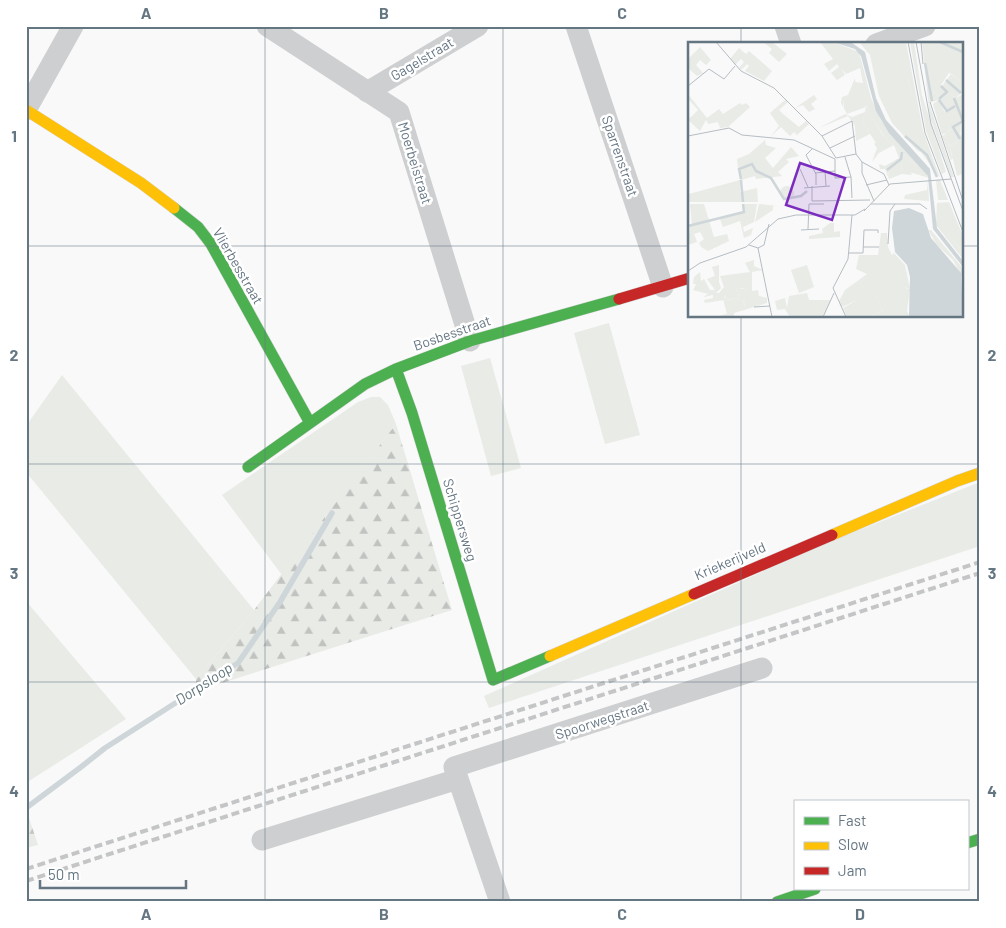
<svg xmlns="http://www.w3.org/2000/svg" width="1006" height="928" viewBox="0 0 1006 928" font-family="Barlow,sans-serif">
<defs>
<pattern id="forest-firs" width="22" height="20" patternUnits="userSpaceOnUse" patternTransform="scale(1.25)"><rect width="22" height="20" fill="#e8ebe6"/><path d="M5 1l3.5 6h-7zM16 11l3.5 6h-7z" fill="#c0c3c0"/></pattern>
</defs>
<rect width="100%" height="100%" fill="#f9f9f9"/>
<path fill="#e8ebe6" d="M609,323L640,435L605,444L574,333Z
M490,358L521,468L491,476L461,366Z
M62,375L254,610L196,679L26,472V426Z
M371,397H380L388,405L396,424L282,575L222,495L358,402Z
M980,482V546L489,708L484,696L822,545Z
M26,601L126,719L26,783Z"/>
<path fill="url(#forest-firs)" d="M396,424L452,610L203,689L196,685V679L254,610Z
M26,809L38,845L26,848Z"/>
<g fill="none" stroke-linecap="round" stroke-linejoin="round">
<path stroke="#ced6d9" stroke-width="5.5" d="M26,808L81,767L105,748L238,663L280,602L332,513"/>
<g stroke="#d5d6d7" stroke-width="12">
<path id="fast" d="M174,208L198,227L211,244L310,423
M396,369L412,413L493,680L550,656
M248,467L365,384L396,369L470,341L619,299
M967,843L980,839
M777,902L815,889"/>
</g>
<g stroke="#d5d6d7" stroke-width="12">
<path id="slow" d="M26,110L141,183L174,208
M832,535L957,481L980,473
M550,656L694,594"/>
</g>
<g stroke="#d5d6d7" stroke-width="12">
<path id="jam" d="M619,299L690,278
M694,594L832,535"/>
</g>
<path stroke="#cecfd0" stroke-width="21" d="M267,26L399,112L470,341
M576,26L663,287
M785,26L791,44
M876,44L925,26
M367,92L478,26
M26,110L73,26
M262,840L458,779
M500,902L454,767L762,668"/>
<use href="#fast" stroke="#4caf50" stroke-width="11"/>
<use href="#slow" stroke="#ffc107" stroke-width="11"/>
<use href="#jam" stroke="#c62828" stroke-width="11"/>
<path stroke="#c3c5c6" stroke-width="4" stroke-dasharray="8 4" stroke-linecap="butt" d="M26,869L980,562
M26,881L980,573"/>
</g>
<path fill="none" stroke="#657683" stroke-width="1" stroke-opacity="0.55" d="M265,26V902M503,26V902M741,26V44M26,246H690M962,246H980M741,316V902M26,464H980M26,682H980"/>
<g text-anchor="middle" stroke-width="5" stroke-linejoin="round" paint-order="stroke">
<g font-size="14" fill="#657683" stroke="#fff">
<text transform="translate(422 59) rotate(-31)" y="5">Gagelstraat</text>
<text transform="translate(620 156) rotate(71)" y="5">Sparrenstraat</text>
<text transform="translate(415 163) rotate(73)" y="5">Moerbeistraat</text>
<text transform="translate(238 266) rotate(60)" y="5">Vlierbesstraat</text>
<text transform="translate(452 333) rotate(-19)" y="5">Bosbesstraat</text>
<text transform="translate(460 520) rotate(73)" y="5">Schippersweg</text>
<text transform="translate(730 561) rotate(-23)" y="5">Kriekerijveld</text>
<text transform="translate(602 720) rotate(-18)" y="5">Spoorwegstraat</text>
</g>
<g font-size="15" font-style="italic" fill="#60757c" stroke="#fff">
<text transform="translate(204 684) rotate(-33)" y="5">Dorpsloop</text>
</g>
</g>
<g transform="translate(688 42)">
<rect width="275" height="275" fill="#f9f9f9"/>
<path d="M75,0H84L99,12L91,20L81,11L84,7ZM132,0H145L171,10L183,56L194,80L234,124L241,136L218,129L217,123H227L199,97L179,64L163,70L156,67L155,56L162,52L167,40L175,41L172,26L158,32L154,27L157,33L149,38L143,31L151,25L149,22L141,29L136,22L145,17ZM12,5L23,18L18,23L12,18L8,23L15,31L9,34L0,26V17ZM51,6L58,12L61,9L84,29L76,39L57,29L61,24L59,22L53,28L51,26L56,20L53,17L47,23L42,17ZM244,25L261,31L253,43L259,50L251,56L241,42ZM263,32L275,41V50L266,55L254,44ZM0,52L19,76L31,67L35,72L52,61L54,63L58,61L62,65L40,85L32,86L30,80L20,82L18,78L12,89L0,78V74L2,76L10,68L0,57ZM260,52L267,61V57L275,52L272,95L266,85L268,82L254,93L245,62L251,58L257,71L260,69L263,72L261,69L268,64L260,68L252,58ZM126,53L129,57L123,62L127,67L121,70L115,63L107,66ZM97,58L100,60L91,68L95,72L111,85L118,79L121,82L109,93L106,90L102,94L93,85L82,95L91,84L82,71ZM177,70L174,82L167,84L160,74L131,86L157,72L164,75ZM185,77L196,95L188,101L175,81ZM265,86L271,97L261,104L256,93ZM275,96V135L274,132L269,134L262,105ZM77,98L78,103L88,106L77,116L85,126L103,105L111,114L98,117L101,120L90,130L94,134L68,137L67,134L53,138L52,150L69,146L70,160H0L1,152L52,138L51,127L64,122L50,126L49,117L61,112ZM213,117L214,132L201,137L200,128ZM240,138L241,159L216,157L217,153L239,148ZM92 151a7 7 0 1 1 14 0a7 7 0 1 1-14 0ZM2,162H16L26,195L39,192L41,199L20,209L13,205L11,201L16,197L12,190L6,192L9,200L0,203L2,184L12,182L4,183ZM55,162H69L66,180L55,185L56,190L65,186L63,193L56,196L52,179L35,185L32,177L57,170ZM71,162L89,164H85V168L67,180ZM142,181H146V190L152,189V195L121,197V194L135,191L134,187ZM265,185L275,194V210L260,192ZM240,188H243L273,224L275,237L265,218L249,203ZM193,191H199L200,205L204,213L206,211L217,223L222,247L185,235L182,227L179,232L168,227L171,213H190ZM66,218V224L75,228L64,230V249L70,248L71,254L79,256V261L46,271V275H28L42,271L39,259L55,257L57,266L56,256H52L51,247L59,246H48L50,256L38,258L37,253L36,258L17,261L16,258L25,256V253L15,255L20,252L5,248L8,242H5L6,235L12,230L13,239L16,237L22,248H27L19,237L27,234L24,225L31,223V240L33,246L28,251H31L36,245L32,234L62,230L57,221ZM119,223L126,245L111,251L103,228ZM171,239L179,253L188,254L195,269L186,272L187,275H159L155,266L174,256L154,265L151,260L158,249ZM119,251L121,258H143L134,275H102L97,267L89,268L87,259L97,256L99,266L101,254Z" fill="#e8ebe6"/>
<path d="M211,0H218L235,89L252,136L230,106L233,89ZM222,0H226L234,53L258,130L254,132L238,89ZM234,0H255L275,10V41L263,31L269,22L259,18L254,28L244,26L245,39L241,42L251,56L259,50L253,43L266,55L275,50L267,57L275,80L266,85L275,96L262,105L264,115L275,109L263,118L254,94L256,93L261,104L271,97L265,86L257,92L256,91L268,82L260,69L248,77L258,68L251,58L241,61L266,135H263L242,75ZM260,52L267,63L260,68L252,58ZM167,36L168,51L159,55L162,59L155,56V65L163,70L175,64L182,66L199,97L227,123H218V129H222L224,133L214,132L213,118L200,128L201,137L197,127H192L191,122L197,124L211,116L206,103L191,111L184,120L189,106L186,102L196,94L185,77L174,82L178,65L159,72L153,61L154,55L160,53ZM248,138H252L260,158H250ZM261,160L275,194L265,186L260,192L275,210V217L248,183L249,161ZM183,224L185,235L214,231L217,246L222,247L219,269L222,275H187L186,272L195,269L188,254L176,256L179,272L175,257L155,266L179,253L171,239L166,243L167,245L158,249L155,258L151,259L157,248L179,232ZM59,244L51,247L52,256H56L58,266L55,257L40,259L42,271L39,272L34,253L39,258L50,256L48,246Z" fill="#e8ebe6" fill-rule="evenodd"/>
<path d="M175,81L182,92L168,99L167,84Z" fill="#e8ebe6"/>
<path d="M171,0H217L220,37L240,112L230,109L204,81L191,54L182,13ZM237,0H275V41L264,32L237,24Z" fill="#e8ebe6"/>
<path d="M145,0L164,1L177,10L188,56L198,78L242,127L249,186L275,219V225L245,187L240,134L201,91L188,69L173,14L167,7ZM221,166L235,172L243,196L273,231L275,275L221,274L222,235L219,223L207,210L204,186L206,169Z" fill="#ced6d9"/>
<path fill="none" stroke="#ced6d9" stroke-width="2.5" d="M252,0L275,10M237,21L244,59M258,38L273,51M266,56L275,79L265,85L272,97M251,57L259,50L253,44M251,58L259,69L267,64M217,94L239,113L249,135M199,128L213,117L214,110M53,137L51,127L64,122L68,129L83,136L96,157L113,154L119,149M53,138L55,160M0,184L56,170L55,162"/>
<path fill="none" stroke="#b5bdc3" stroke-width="1" d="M28,0L53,29L86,46L134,94L148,116M220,0L237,91L275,190M228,0L243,82L275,169M233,0L235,22M0,44L21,27L36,37L47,24M242,60L275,159M0,94L41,86L54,93L106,98L147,117M134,94L164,79L168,112M125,106L118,113L128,132V143M142,106L167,94M168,112L174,120L196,132L201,143M157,115L163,135L164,156M148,116L168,112M147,117V136L163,135M174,120V131L186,159M112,127L120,145M137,129L138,144M127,131L147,129M178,143L199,138M124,144V159L182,158M116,146L142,144M183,162H232L239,167M176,169L202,142L263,137M120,187L121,162H136M113,188L131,187M200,202L202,169L207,162M61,203L70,206L76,203L81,182M175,205H191M70,206L84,275M161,211H175L176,188H190V191M0,229L12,221L58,205L90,177L108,173H167L177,167M66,265L82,264M135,275L146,251M158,275L145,246L160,217L164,173"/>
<path fill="#7b2cbf" fill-opacity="0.15" stroke="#7b2cbf" stroke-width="2.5" d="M112,121L157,136L144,178L98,163Z"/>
<rect width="275" height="275" fill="none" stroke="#657683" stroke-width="2.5"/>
</g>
<rect width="1006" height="928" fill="none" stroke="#ffffff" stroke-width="55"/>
<rect x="794" y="800" width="175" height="90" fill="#ffffff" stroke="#c1c8cd"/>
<rect x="804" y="817" width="25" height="8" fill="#4caf50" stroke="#c1c8cd"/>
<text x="838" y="826" font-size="15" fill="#657683">Fast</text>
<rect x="804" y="842" width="25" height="8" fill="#ffc107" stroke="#c1c8cd"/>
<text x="838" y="850" font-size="15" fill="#657683">Slow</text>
<rect x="804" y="867" width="25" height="8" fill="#c62828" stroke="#c1c8cd"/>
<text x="838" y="876" font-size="15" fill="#657683">Jam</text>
<path d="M40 880v8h146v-8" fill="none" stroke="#657683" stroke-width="2.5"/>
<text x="48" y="880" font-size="15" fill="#657683" stroke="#ffffff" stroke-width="4" paint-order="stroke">50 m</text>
<rect x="28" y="28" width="950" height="872" fill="none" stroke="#657683" stroke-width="2"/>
<g font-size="16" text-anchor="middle" font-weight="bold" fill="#657683">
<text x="146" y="19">A</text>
<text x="384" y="19">B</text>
<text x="622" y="19">C</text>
<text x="860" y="19">D</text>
<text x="14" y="142">1</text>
<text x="992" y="142">1</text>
<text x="14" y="361">2</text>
<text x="992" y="361">2</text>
<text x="14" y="579">3</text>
<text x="992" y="579">3</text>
<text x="14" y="797">4</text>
<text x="992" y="797">4</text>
<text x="146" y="920">A</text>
<text x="384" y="920">B</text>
<text x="622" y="920">C</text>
<text x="860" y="920">D</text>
</g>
</svg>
